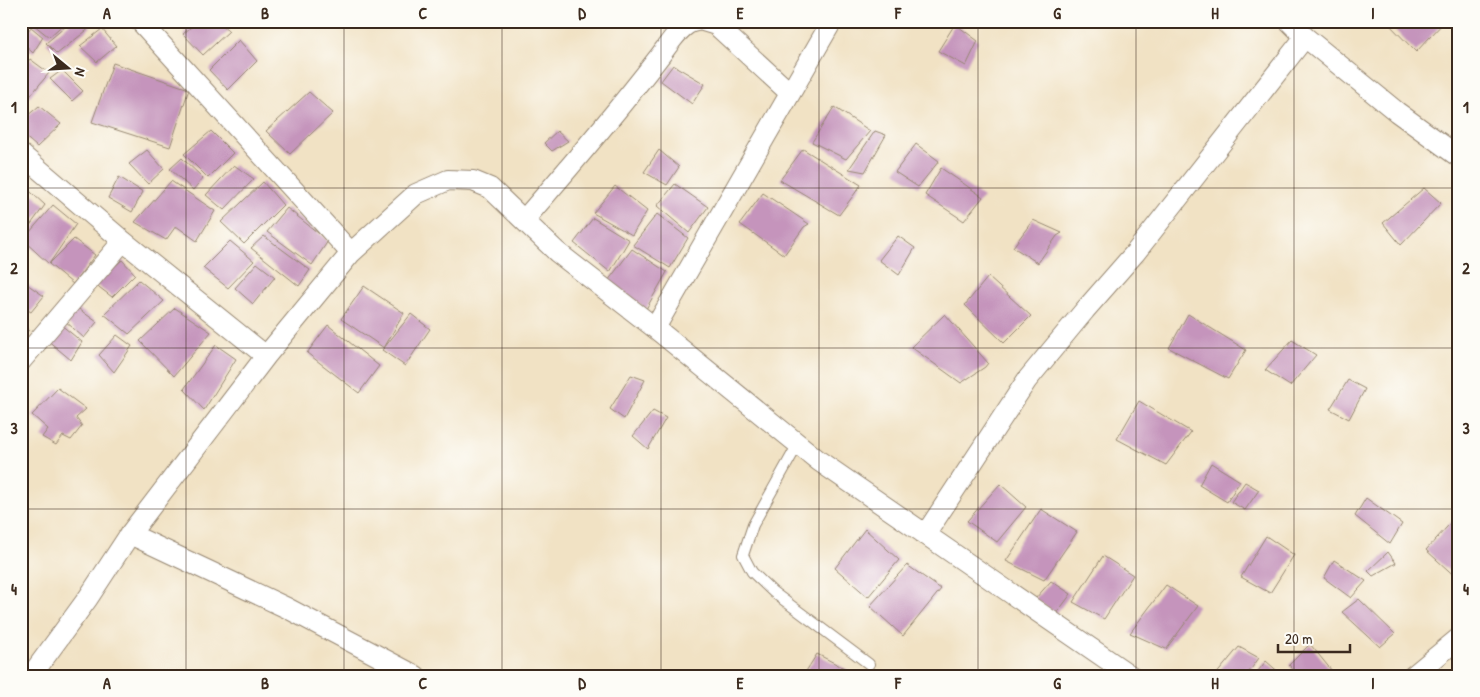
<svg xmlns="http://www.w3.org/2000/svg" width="1480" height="697" viewBox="0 0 1480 697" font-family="'Patrick Hand',sans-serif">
<rect width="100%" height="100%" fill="#fdfcf7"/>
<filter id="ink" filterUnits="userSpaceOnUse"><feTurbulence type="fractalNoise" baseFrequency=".02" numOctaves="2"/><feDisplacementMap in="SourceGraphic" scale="10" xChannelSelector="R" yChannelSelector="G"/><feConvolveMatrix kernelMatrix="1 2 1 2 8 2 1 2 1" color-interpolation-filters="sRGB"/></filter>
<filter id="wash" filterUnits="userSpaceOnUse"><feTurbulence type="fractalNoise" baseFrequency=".0096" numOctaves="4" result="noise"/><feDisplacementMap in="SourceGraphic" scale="20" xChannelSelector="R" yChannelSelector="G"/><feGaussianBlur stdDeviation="1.12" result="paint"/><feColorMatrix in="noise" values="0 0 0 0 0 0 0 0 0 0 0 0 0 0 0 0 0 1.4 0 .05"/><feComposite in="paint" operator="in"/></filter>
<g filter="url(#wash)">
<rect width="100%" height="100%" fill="#f1e2c4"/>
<g id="blocks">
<path fill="#c594bc" d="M36,21H67L49,37L33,24Z
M72,21H85L91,27L57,54L46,43Z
M198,21H218L229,31L203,55L183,34Z
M1386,21H1445L1416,52Z
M21,23L28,29L21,36Z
M955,24L978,41L966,66L938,51Z
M31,27L43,37L33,53L21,42V40Z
M102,29L116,46L97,62L80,46Z
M239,40L257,61L228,90L209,70Z
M21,47L29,53L21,59Z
M30,59L49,73L21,107V70Z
M113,63L189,89L170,147L92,122Z
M673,65L705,84L692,104L661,81Z
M62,70L83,91L72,101L50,79Z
M309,92L333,113L290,154L266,131Z
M39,106L61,124L37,147L21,133V121Z
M834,107L870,131L846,159L812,142Z
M211,131L233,153L208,178L184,154Z
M557,131L568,141L552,151L544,143Z
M875,131L886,135L865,172L849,169Z
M916,144L939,161L918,187L895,172Z
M803,149L861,185L839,215L780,180Z
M147,150L164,169L148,184L129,164Z
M659,150L679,167L667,185L644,172Z
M182,158L203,178L193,190L170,169Z
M234,165L254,179L224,210L206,195Z
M941,168L983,197L964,221L925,195Z
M119,177L143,192L132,212L108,198Z
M171,181L215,211L197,241L176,226L166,240L135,222Z
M263,182L283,205L244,244L221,222Z
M21,183L45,205L26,231L21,227Z
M675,184L708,207L689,233L657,206Z
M615,186L647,211L632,235L593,213Z
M1424,188L1441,203L1401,245L1383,223Z
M763,193L809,224L804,227L784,255L740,224Z
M53,205L76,224L49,264L23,240Z
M287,208L328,241L312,265L267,232Z
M657,214L688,238L670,268L633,245Z
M593,218L629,240L610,272L574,243Z
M1033,220L1062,233L1057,236L1038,263L1013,247Z
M264,236L310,270L299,286L251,248Z
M898,236L915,248L899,275L879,260Z
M74,239L95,255L73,284L49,264Z
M230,241L254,261L228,288L203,268Z
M632,249L667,272L646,309L608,281Z
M122,260L135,274L112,297L95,284Z
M257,263L275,277L253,304L235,288Z
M988,277L1031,316L1004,343L965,305Z
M21,280L44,296L31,312L21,306Z
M139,280L164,301L129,334L104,314Z
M364,286L404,313L384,348L411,314L430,329L405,366L382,350L384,348L341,319Z
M76,307L97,322L84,338L63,319Z
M175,308L211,332L174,376L140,341Z
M945,314L988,363L985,367L961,383L911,347Z
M1188,314L1246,350L1228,379L1169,348Z
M21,324L29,330L21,338Z
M60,324L82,342L71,360L46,339Z
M328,325L379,366L359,393L307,353Z
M117,335L132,346L114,372L99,355Z
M1292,340L1316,355L1290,386L1265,370Z
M216,345L236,359L204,410L184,389Z
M631,375L645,380L624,419L610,409Z
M1348,380L1365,389L1349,419L1330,409Z
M58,388L86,409L76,418L82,426L71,440L63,436L56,445L42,437L48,429L32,415Z
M1139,401L1191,432L1166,465L1117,439Z
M653,411L666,418L648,449L633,436Z
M1211,463L1240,481L1227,502L1199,485Z
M1245,482L1259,490L1245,510L1231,502Z
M1000,484L1026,507L997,542L967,521Z
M1366,498L1402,524L1390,544L1355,516Z
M1041,509L1077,532L1044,580L1006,561Z
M1457,516L1459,517V580L1426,550Z
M865,529L899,560L868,597L835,568Z
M1266,536L1294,555L1270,593L1241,577Z
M1388,552L1396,563L1373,576L1368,571Z
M1103,556L1133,575L1104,619L1073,602Z
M1334,560L1366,581L1351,598L1324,578Z
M907,565L941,589L903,636L870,606Z
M1051,581L1071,594L1056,614L1035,599Z
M1166,585L1198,606L1166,649L1130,633Z
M1359,599L1395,634L1380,647L1342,612Z
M1310,644L1336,676H1299L1289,665Z
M1239,647L1259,658L1246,676H1215Z
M817,654L850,671L847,676H803Z
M1266,661L1283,676H1254Z"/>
</g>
</g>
<g filter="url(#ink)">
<use href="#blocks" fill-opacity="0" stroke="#968671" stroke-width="1"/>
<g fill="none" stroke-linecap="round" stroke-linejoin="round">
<g stroke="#968671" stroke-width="12">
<path id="service" d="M798,444L753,525L743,555L752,572L773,592L869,664"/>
</g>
<g stroke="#968671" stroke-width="22">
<path id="minor" d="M140,21L351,253
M703,21L716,25L790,93
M1289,21L1305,37L1397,112L1459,157
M21,154L123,241L266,356
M524,220C570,167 616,113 659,57C668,46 681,22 697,21
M655,328L832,21
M21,361L123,241
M130,534L287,608L416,676
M925,535L1027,380L1085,310L1135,253L1305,37
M31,676L88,598L130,534L266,356L351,253L416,194L448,180L473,181L490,188L557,252L655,328L819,461L1131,676
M1413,676L1459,638"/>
</g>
<use href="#service" stroke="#fff" stroke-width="10"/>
<use href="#minor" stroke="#fff" stroke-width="20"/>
</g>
</g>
<path fill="none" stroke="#3b2a1e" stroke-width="1" stroke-opacity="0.55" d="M186,21V676M344,21V676M502,21V676M661,21V676M819,21V676M978,21V676M1136,21V676M1294,21V676M21,188H1459M21,348H1459M21,509H1459"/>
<rect width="1480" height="697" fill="none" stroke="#fdfcf7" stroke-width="55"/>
<g transform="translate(68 68) rotate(108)" stroke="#fdfcf7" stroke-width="4" paint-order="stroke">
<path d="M0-4L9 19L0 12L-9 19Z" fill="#3b2a1e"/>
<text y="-8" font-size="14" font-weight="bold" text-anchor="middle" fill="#3b2a1e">N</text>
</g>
<path d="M1278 644v8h72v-8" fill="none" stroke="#3b2a1e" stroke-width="2.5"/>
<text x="1285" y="644" font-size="15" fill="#3b2a1e" stroke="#fdfcf7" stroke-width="4" paint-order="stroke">20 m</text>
<rect x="28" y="28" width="1424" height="642" fill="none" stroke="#3b2a1e" stroke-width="2"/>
<g font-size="16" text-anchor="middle" font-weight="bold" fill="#3b2a1e">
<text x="107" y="19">A</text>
<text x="265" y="19">B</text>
<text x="423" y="19">C</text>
<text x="582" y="19">D</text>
<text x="740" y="19">E</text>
<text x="898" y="19">F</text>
<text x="1057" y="19">G</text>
<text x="1215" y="19">H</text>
<text x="1373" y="19">I</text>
<text x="14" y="113">1</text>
<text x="1466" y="113">1</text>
<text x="14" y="274">2</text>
<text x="1466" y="274">2</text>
<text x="14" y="434">3</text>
<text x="1466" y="434">3</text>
<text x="14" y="595">4</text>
<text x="1466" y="595">4</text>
<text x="107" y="689">A</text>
<text x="265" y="689">B</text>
<text x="423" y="689">C</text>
<text x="582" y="689">D</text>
<text x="740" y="689">E</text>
<text x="898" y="689">F</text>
<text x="1057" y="689">G</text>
<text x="1215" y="689">H</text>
<text x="1373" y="689">I</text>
</g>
</svg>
